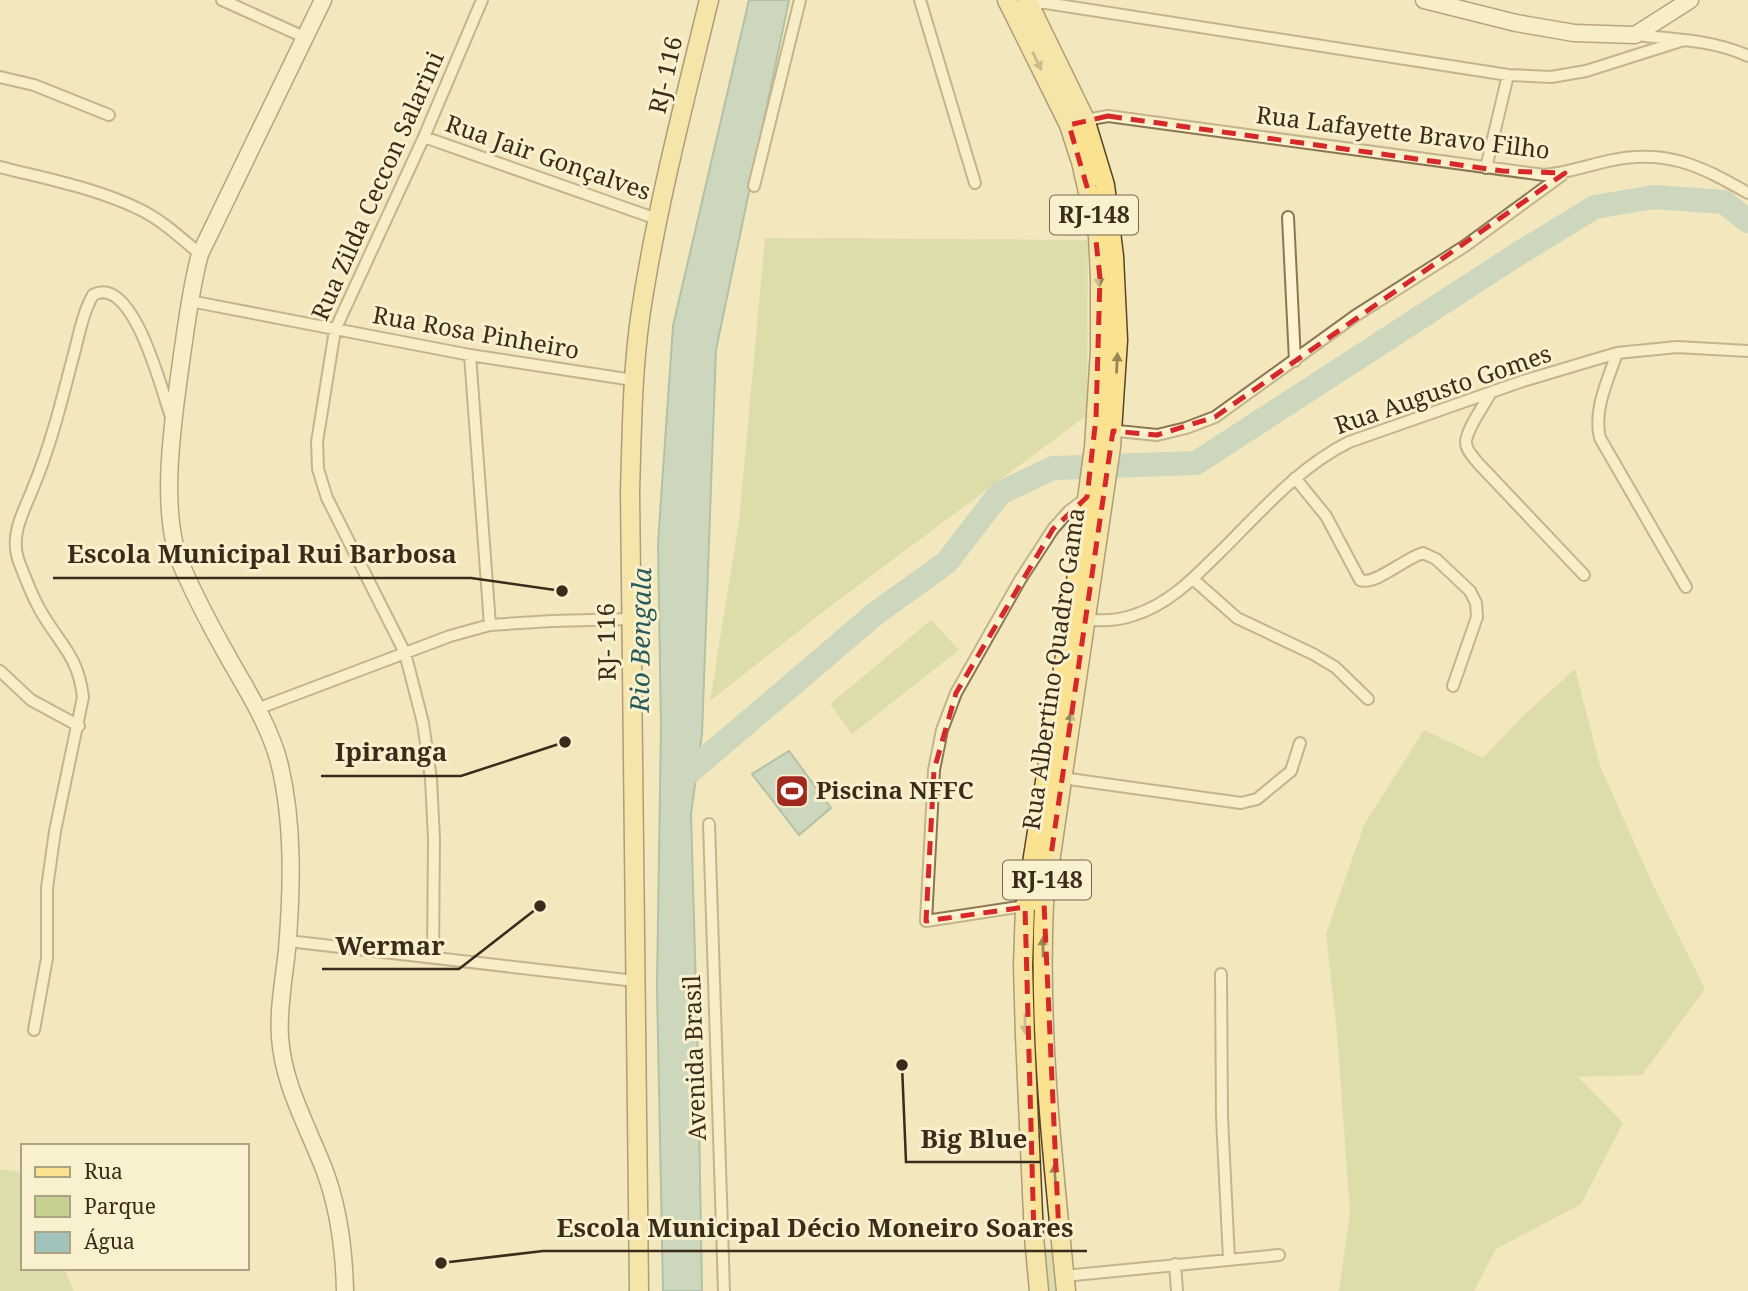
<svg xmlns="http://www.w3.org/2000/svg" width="1748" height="1291" viewBox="0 0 1748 1291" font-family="'Noto Serif',serif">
<rect width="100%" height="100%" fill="#f2e7bd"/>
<path fill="#c4d190" d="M765,238L1088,240L1087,415L828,608L710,701L739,522Z
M931,620L959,650L852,734L830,704Z
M1575,669L1600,766L1654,887L1705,989L1642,1075L1578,1077L1623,1123L1581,1204L1496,1249L1474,1291H1339L1350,1213L1337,1032L1326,934L1364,825L1424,730L1483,758L1525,714Z
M0,1169L23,1173V1268H64L74,1291H0Z
M1036,1248L1057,1249L1061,1291H1041Z"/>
<path fill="#a1c3bc" stroke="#67928b" stroke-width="2" d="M749,0H789L716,350L702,734L691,814L698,1061L702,1291H663L657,986L661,727L658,543L673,326Z
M789,751L831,808L799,835L752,774Z"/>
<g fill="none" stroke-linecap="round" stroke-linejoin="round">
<path stroke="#a1c3bc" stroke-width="24" d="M674,785L875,614L947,562L1000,493L1053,468L1196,463L1521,252L1595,207L1654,197L1724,202L1748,221"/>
<g stroke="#8c7754" stroke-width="14">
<path id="street" d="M222,0L304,37
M920,0L975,183
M1026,3H1046L1508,75L1551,77L1586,71L1684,40
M1635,35C1672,39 1714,40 1748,56
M0,77L34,85L109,115
M1080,121L1108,116L1544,175C1566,173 1586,166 1608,161C1665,148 1699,165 1748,193
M424,137L657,219
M0,167C47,179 96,188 139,209C162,220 181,238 200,254
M1486,168L1508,75
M754,186L800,0
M1288,217L1295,361
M190,301L470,355L633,380
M1617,353C1608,380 1593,410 1600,438L1686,587
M470,355L490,625
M1490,394C1484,405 1465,432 1466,443C1466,450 1474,458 1478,463L1584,575
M1108,430L1157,435L1186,428L1215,417L1355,316L1465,246L1562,175
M1295,478L1326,516L1360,580C1375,586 1405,558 1423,553L1436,559L1470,591L1476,603L1477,617L1453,686
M1193,579L1237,618L1313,654L1335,667L1368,699
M1081,619C1097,621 1118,621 1134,615C1168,605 1195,577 1219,553C1260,513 1297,468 1349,442L1523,381L1617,353L1677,347L1748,351
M0,671L31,700L79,726
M257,709L450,636L490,625L552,621L631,619
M1062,778L1241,803L1257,799L1291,771L1300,743
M709,824L724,1291
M1044,903L926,921L934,770L942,730L956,693L1020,580L1053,529L1069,511L1089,496
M288,941L635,981
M433,956L434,839L431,779L423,723L405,653L327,498L318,469L317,442L335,330L424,137L482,0
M1221,974L1222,1117L1229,1259
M34,1030L47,958V888L55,831L83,697C78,654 58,643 39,608C31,593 24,575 18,559C10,534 24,511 33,488C50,447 61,404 72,361C78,340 82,314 93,295C133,273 162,391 171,417
M1175,1264L1177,1291
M1064,1276L1279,1255"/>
</g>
<g stroke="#6e5737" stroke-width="19">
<path id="secondary" d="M323,0L200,254C191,287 187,321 182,355C174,414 157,514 183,569C196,598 211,627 227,655C246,689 269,724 279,762C294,822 292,889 287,950C284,978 278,1009 280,1037C283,1084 307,1125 324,1169C339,1208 344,1249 345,1291
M1424,0L1516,23L1574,33L1635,35L1690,0"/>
</g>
<g stroke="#594429" stroke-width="21">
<path id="primary" d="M1007,0L1069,125L1081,162L1098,236L1100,278V350L1094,447L1071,618L1025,907L1023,966L1025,1036L1034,1237L1039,1291
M1027,0L1085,119L1105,185L1114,256L1118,340L1111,447L1044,903C1038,1032 1053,1163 1066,1291
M639,1291L630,491C632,431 632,371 641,311C657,206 684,103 709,0"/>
</g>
<use href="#street" stroke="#fcf3d1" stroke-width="10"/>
<use href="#secondary" stroke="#fcf3d1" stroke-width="16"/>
<use href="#primary" stroke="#fae290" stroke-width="18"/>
</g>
<defs><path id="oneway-solid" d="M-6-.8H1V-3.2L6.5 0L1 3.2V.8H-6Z" transform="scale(1.75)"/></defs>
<g fill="#9a8755">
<use href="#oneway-solid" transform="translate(1037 61) rotate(64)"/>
<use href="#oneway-solid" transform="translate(1099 277) rotate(88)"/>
<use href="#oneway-solid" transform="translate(1117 363) rotate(-87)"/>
<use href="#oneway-solid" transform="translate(1070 722) rotate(-82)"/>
<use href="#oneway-solid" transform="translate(1043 947) rotate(-91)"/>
<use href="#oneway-solid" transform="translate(1025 1024) rotate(89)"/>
<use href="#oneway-solid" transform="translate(1055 1174) rotate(-94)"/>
</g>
<path d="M0 0H1748V1291H0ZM1108,116L1503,171L1565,173L1215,417L1157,435L1113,431L1044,903L1059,1235L1034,1237L1025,907L926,921L934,770L956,693L1053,529L1087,497L1096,418L1100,278L1092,204L1069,125Z" fill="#f2e7bd" fill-opacity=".55" fill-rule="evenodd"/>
<path fill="none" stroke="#d62828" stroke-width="5" stroke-dasharray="14 9" stroke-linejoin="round" d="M1108,116L1503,171L1565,173L1215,417L1157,435L1113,431L1044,903L1059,1235L1034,1237L1025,907L926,921L934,770L956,693L1053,529L1087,497L1096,418L1100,278L1092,204L1069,125Z"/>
<defs>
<g id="stadium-square" transform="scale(1.75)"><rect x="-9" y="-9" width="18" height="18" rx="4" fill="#a1281e" stroke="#f9f0cd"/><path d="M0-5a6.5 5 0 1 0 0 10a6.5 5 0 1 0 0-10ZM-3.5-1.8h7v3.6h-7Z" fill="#fff"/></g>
</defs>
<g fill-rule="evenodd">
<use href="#stadium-square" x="792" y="791"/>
</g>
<g text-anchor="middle" stroke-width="6" stroke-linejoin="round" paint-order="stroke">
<g fill="#f9f0cd" stroke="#736750" stroke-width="2">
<rect x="1050" y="195.5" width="88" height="39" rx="5"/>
<rect x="1003" y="860.5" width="88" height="39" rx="5"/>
</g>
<g font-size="23" font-weight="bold" fill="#3a2c1a">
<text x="1094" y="223">RJ-148</text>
<text x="1047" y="888">RJ-148</text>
</g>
<g font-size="24" fill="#3a2c1a" stroke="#f9f0cd">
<text transform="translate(666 75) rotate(-77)" y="8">RJ- 116</text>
<text transform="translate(1403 133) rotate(7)" y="8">Rua Lafayette Bravo Filho</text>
<text transform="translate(548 158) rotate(19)" y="8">Rua Jair Gonçalves</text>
<text transform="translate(378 186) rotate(-66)" y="8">Rua Zilda Ceccon Salarini</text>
<text transform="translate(476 333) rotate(10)" y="8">Rua Rosa Pinheiro</text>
<text transform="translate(1443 390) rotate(-19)" y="8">Rua Augusto Gomes</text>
<text transform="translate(607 642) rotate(-91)" y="8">RJ- 116</text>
<text transform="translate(1054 669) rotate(-82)" y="8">Rua Albertino Quadro Gama</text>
<text transform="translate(695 1058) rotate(-92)" y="8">Avenida Brasil</text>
</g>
<g font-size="24" font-weight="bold" fill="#3a2c1a" stroke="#f9f0cd" text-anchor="start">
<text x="816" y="799">Piscina NFFC</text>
</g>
<g font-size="26" font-style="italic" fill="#285a5b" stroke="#f9f0cd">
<text transform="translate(641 640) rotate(-89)" y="9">Rio Bengala</text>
</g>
</g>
<path fill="none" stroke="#3a2c1a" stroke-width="2.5" d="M562 591L471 578H53M565 742L461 776H321M540 906L459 969H322M902 1065L906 1162H1041M441 1263L543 1251H1087"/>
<g fill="#3a2c1a" stroke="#f9f0cd" stroke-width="2.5">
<circle cx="562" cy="591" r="7"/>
<circle cx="565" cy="742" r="7"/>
<circle cx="540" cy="906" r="7"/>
<circle cx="902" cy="1065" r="7"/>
<circle cx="441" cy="1263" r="7"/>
</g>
<g font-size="26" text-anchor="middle" font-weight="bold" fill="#3a2c1a" stroke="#f9f0cd" stroke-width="6" stroke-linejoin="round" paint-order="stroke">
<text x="262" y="563">Escola Municipal Rui Barbosa</text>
<text x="391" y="761">Ipiranga</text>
<text x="390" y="955">Wermar</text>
<text x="974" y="1148">Big Blue</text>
<text x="815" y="1237">Escola Municipal Décio Moneiro Soares</text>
</g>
<rect x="21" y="1144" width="228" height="126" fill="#f9f0cd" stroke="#ada285" stroke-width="2"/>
<rect x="35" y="1167" width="35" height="10" fill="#fae290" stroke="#ada285" stroke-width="2"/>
<text x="84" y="1179" font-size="21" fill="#3a2c1a">Rua</text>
<rect x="35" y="1196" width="35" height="21" fill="#c4d190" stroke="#ada285" stroke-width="2"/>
<text x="84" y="1214" font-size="21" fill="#3a2c1a">Parque</text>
<rect x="35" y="1232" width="35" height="21" fill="#a1c3bc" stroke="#ada285" stroke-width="2"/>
<text x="84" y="1249" font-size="21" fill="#3a2c1a">Água</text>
</svg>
